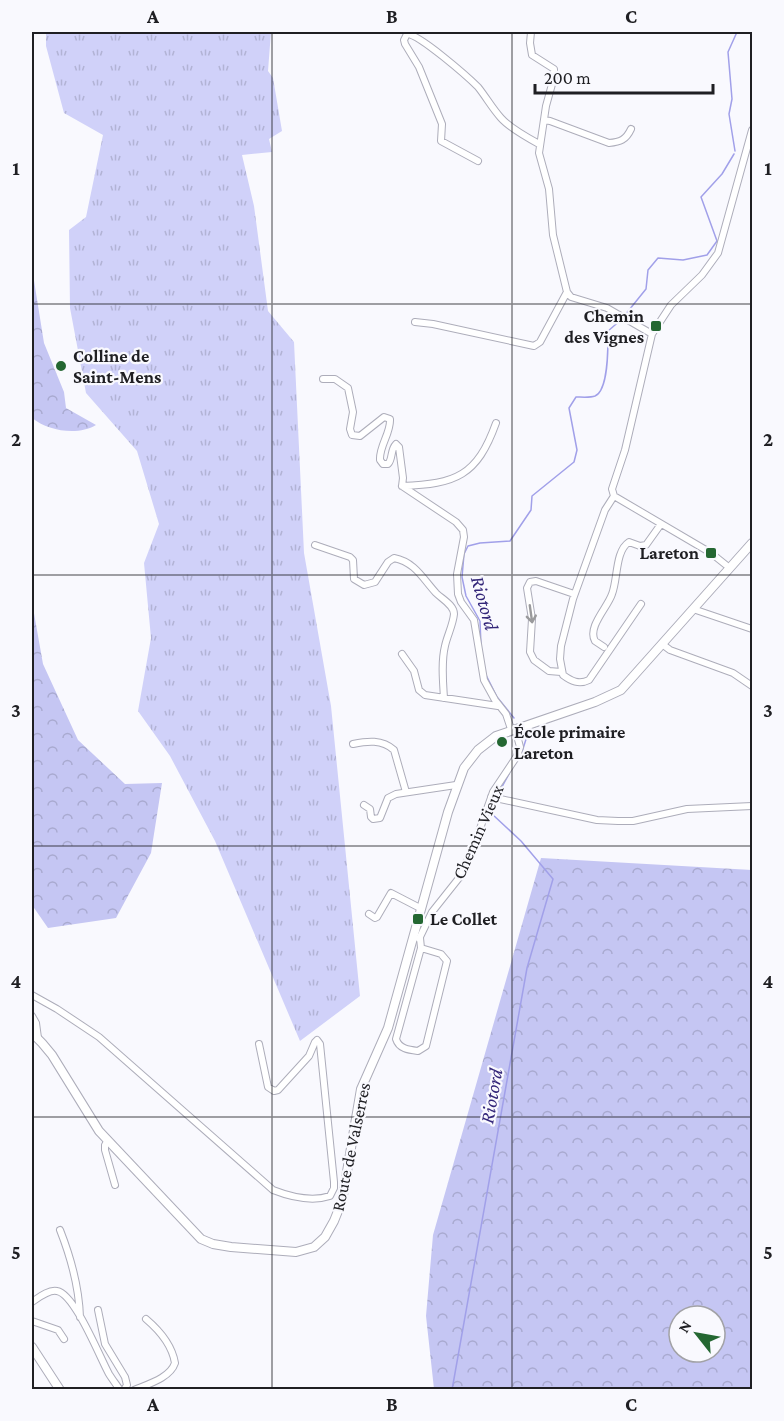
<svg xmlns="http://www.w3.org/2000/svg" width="784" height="1421" viewBox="0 0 784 1421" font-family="'Crimson Pro',serif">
<defs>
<pattern id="grass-tufts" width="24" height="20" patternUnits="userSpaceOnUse" patternTransform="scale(1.5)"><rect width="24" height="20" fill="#d0d1f9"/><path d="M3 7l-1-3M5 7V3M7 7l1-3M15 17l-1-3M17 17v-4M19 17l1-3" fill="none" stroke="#b2b3d5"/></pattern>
<pattern id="forest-crowns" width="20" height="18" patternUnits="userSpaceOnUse" patternTransform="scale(1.5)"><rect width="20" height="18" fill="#c5c6f3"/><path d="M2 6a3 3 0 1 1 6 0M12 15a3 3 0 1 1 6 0" fill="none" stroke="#a9aad0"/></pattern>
</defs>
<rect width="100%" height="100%" fill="#f9f9fe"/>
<path fill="url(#grass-tufts)" d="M46,32H271L268,71L273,78L282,131L269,139L272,152L242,155L254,206L268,311L294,342L304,553L331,706L360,996L300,1041L215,841L170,756L138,711L151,638L144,563L159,524L137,451L86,393L70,308L69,230L86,217L103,135L64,113L46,46Z"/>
<path fill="url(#forest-crowns)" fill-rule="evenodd" d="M32,268L44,343L64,392L66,408L96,425C78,436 48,431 32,418Z
M32,602L43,664L78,740L125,784L162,783L151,853L116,918L48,928L32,905Z
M541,858L752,870V1389H434L426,1316L433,1235ZM679,1316H715V1352H679Z"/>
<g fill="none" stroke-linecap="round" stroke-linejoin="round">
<path stroke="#a1a0e9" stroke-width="1.5" d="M735,151L729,114L732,99L728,52L737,32
M625,315L646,289L648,270L658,258L683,260L707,255L717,241L701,197L722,174L734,154
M481,646L480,621L466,596L462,577L464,554L468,546L480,543L510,541L531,510L532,496L574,462L577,450L569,408L576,397C581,397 590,398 595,396C609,390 608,345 608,331L622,319
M486,675L497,697L514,718
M521,755L528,733
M497,796L509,774
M452,1390L527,968L553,879L521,841L492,814L495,801"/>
<g stroke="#adadba" stroke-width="8">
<path id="street" d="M544,120L550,121L609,143C620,142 626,140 631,129
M478,161L441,141L442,124L419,67L405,44L404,40L407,34C419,34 468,77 478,87C486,97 492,108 501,118C509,127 528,138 539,144
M567,292L571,297L607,308L652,334
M415,322L433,324L534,346L540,342L567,292L553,235L549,189L539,153L546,106L554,77V69L532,55L530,43L531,32
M323,379H335L348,388L353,412L350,429L352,435L360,436L384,417L390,419C391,433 379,446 380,460L383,464H388C393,459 390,450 396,444L399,447L403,478L402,486
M402,486L456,522L463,530L464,537L457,574L458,594L461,602L474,620L484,680L495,700L506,714L511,729
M402,486C456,484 477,476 496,423
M614,496L711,553L726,565
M315,545L350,557L353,560L354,579L364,585L375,582L388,562L394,558C415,562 423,579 436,593C442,599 454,605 454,614C453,625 447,636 445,646C441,662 443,682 444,698
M641,604L589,680C579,685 571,681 563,675L560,659L561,646L573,599L605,510L614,496L612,489L625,450L652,334L671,305L702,275L718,253L752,130
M693,609L752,629
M662,644L670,650L733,673L752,686
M604,647L595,641C587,627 608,607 612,594C618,579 615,551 629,542L640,546L646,545L661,524
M402,654L414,671L419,690L425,695L498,706
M561,672L549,671L534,660L530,652L532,619L527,588L530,582L536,581L574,594
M353,744C367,741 382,739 394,750L406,792
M491,797L597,820L618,821H633L687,809L752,806
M364,805L370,809L371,817L373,819L380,818L388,798L396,794L456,785
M369,914L375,918L377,917L391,893L420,908
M420,938L421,948L396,1039C399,1049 409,1050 418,1051L426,1046L447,961L441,954L421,948
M419,939L432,912L459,878L472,851L493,792L517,756L520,747L515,728
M32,995L57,1009L99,1037L273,1190C291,1197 312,1202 330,1196L334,1188V1182L320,1044L317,1040L315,1042L309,1056L278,1090L274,1091L268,1087L259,1044
M32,1016L36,1023L38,1038
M108,1140L105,1145V1150L115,1185
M60,1230C71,1258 79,1287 80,1317
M32,1302C38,1298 49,1289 57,1291C75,1294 100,1358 109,1374C112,1379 116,1384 120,1390
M98,1310L105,1344L125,1377L127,1385L124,1390
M32,1321L58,1330L64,1339
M134,1390C148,1384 170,1378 175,1363C172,1345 159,1330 146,1319"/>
</g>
<g stroke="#adadba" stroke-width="10">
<path id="secondary" d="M32,1033L42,1043L52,1055L99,1131L201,1239L213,1244L231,1247L296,1252L314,1247L325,1237L334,1221L342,1201L361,1089L388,1028L448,812L464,768L478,750L496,736L595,702L621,690L752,543
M32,1347L60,1390"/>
</g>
<use href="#street" stroke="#fff" stroke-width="6"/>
<use href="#secondary" stroke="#fff" stroke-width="8"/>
</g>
<defs><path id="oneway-shaft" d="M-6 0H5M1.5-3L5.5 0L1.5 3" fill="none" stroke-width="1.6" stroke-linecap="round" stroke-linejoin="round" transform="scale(1.5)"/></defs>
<use stroke="#9a9a9c" href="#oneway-shaft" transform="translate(531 614) rotate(82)"/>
<path fill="none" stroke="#1f1f23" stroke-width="1.5" stroke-opacity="0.55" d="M272,32V1390M512,32V1390M32,304H752M32,575H752M32,846H752M32,1117H752"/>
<g fill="#246732" stroke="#f9f9fe" stroke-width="2">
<rect x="650" y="320" width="12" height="12" rx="3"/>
<circle cx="61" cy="366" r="6"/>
<rect x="705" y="547" width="12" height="12" rx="3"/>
<circle cx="502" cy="742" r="6"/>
<rect x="412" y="913" width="12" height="12" rx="3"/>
</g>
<g text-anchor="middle" stroke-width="4.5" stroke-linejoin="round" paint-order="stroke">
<g font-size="18" font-weight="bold" fill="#1f1f23" stroke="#f9f9fe" text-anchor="start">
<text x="644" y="322" text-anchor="end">Chemin<tspan x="644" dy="21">des Vignes</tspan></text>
<text x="73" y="362">Colline de<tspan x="73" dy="21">Saint-Mens</tspan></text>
<text x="699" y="559" text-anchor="end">Lareton</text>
<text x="514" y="738">École primaire<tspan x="514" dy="21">Lareton</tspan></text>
<text x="430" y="925">Le Collet</text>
</g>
<g font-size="18" fill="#1f1f23" stroke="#f9f9fe">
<text transform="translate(478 832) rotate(-66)" y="6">Chemin Vieux</text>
<text transform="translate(351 1147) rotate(-78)" y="6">Route de Valserres</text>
</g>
<g font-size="20" font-style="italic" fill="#332679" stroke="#f9f9fe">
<text transform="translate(485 603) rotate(74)" y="7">Riotord</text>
<text transform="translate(491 1096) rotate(-80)" y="7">Riotord</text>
</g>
</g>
<rect width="784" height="1421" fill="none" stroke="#f9f9fe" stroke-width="66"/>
<g transform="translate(697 1334) rotate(301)"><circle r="28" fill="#f9f9fe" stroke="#a2a2a6" stroke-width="1.5"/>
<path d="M0-4.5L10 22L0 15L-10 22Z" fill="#246732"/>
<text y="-9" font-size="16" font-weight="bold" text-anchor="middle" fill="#1f1f23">N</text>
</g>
<path d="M535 84v9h178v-9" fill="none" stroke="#1f1f23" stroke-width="3"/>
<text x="544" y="84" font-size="18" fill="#1f1f23" stroke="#f9f9fe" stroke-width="4.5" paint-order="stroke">200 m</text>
<rect x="33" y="33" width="718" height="1355" fill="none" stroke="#1f1f23" stroke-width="2"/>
<g font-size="20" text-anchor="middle" font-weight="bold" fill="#1f1f23">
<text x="153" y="23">A</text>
<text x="392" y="23">B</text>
<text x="631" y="23">C</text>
<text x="16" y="175">1</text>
<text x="768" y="175">1</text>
<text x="16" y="446">2</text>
<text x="768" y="446">2</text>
<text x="16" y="717">3</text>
<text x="768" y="717">3</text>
<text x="16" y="988">4</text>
<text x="768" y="988">4</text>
<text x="16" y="1259">5</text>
<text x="768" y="1259">5</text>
<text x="153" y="1411">A</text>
<text x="392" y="1411">B</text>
<text x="631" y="1411">C</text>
</g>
</svg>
